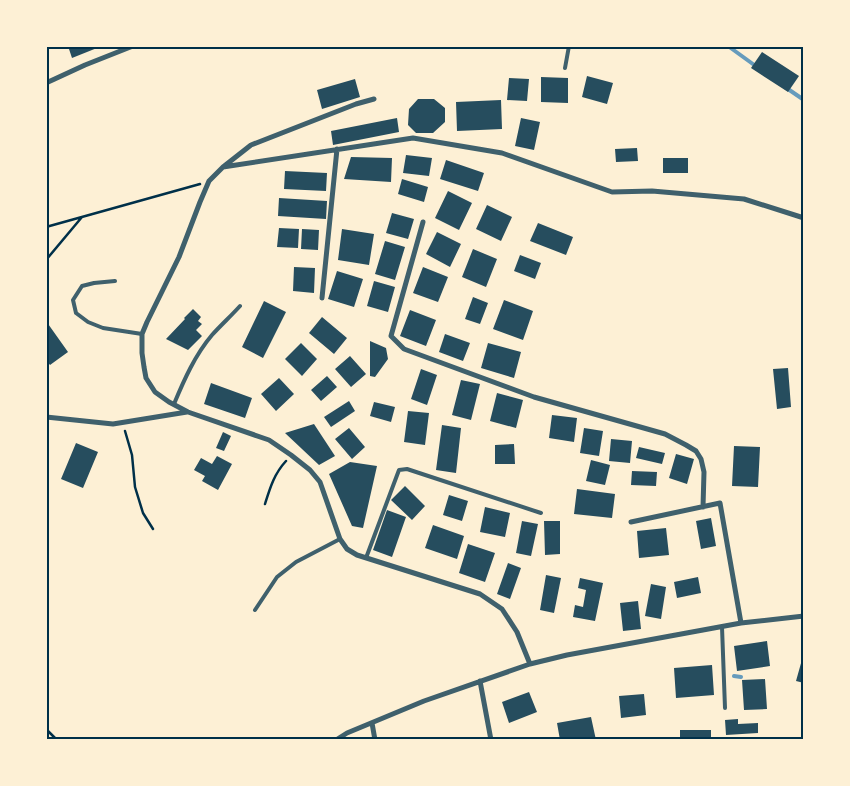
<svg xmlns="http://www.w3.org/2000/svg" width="850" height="786" viewBox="0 0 850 786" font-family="'Source Sans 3',sans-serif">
<rect width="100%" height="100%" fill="#fdf0d5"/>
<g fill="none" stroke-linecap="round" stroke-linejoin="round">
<path stroke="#669bbc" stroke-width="4" d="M728,46L757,67
M785,87L804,100
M734,676L741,677"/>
</g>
<path fill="#264d5e" d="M68,46H102L72,58Z
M762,52L799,76L788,92L751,68Z
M587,76L613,83L607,104L582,97Z
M541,77L568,78V103L541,102Z
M509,78L529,79L527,101L507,100Z
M355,79L360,97L322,109L317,90Z
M418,99H434L445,108V122L433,133H416L408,125L409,109Z
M501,100L502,129L457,131L456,102Z
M397,118L399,132L333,145L331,131Z
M521,118L540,122L534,150L515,146Z
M637,148L638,161L616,162L615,149Z
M406,155L432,158L429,176L403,173Z
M351,157L392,158L391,182L344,179Z
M663,158H688V173H663Z
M446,160L484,173L478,191L440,179Z
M285,171L327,173L326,191L284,189Z
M402,179L428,187L424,202L398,194Z
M448,191L472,203L459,230L435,218Z
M279,198L327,201L326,219L278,216Z
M487,205L512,217L501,241L476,229Z
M392,213L414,219L408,239L386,233Z
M538,223L573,237L566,255L530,241Z
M279,228L299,229L298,248L277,247Z
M302,229L319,230L318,250L301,249Z
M342,229L374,234L369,265L338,260Z
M437,232L461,244L450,267L426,254Z
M385,241L405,247L395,280L375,274Z
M473,249L497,259L486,287L462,277Z
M520,255L541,263L535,279L514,271Z
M294,267L315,268L314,293L293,291Z
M423,267L448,277L438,302L413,293Z
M337,271L363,279L354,307L328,299Z
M374,281L395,287L388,312L367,306Z
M473,297L488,303L480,324L465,319Z
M504,300L533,311L523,340L493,329Z
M264,301L286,312L263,358L242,347Z
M193,309L201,317L198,321L202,324L196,330L202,336L188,350L166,339L185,319L184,318Z
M410,310L436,320L426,346L400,336Z
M322,317L347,338L334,354L309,333Z
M46,321L68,352L50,365L46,360Z
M445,334L470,343L463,361L439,352Z
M370,341L386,348L388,359L375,377L370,376Z
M301,343L317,359L302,376L285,359Z
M488,343L521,352L514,378L481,368Z
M350,356L366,374L351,387L335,369Z
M788,368L791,407L777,409L773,369Z
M421,369L437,375L427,405L411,399Z
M327,376L337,387L321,401L311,390Z
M279,378L294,394L276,411L261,394Z
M461,380L480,384L471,420L452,415Z
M211,383L252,398L245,418L204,404Z
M497,393L523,400L516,428L490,421Z
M349,401L355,411L331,427L324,417Z
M374,402L395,407L391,422L370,416Z
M408,411L429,413L425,445L404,442Z
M552,415L577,418L574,442L549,438Z
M314,424L335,456L319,465L285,433Z
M442,425L461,428L456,473L436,470Z
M349,428L365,447L352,459L335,439Z
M584,428L603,431L599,456L580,453Z
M223,432L231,436L224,451L216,448Z
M611,439L632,441L630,463L609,461Z
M76,443L98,452L83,488L61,479Z
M514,444L515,464H495V445Z
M734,446L760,447L758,487L732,486Z
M639,447L665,453L662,464L636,458Z
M676,454L694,459L687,484L669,478Z
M217,456L232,464L218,490L202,481L205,476L194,470L201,458L212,464Z
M591,460L610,465L605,485L586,481Z
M350,462L377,466L363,528L352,526L329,474Z
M632,471L657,472L656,486L631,485Z
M405,486L425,506L412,520L391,500Z
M577,489L615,494L612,518L574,514Z
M449,495L468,501L462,521L443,515Z
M485,507L510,513L505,537L480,532Z
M387,510L406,517L392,557L373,550Z
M711,518L716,546L701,549L696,521Z
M522,521L538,524L531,556L516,553Z
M544,521H560V554L545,555Z
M433,525L464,536L457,559L425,548Z
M666,528L669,555L639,558L637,531Z
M468,544L495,553L485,582L459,573Z
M508,563L521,568L510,599L497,594Z
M546,575L561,578L554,613L540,610Z
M698,577L701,593L677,598L674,582Z
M580,578L603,583L595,621L573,617L575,605L583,607L586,590L578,588Z
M651,584L666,587L661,619L645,616Z
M638,601L641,629L623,631L620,603Z
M767,641L770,666L737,671L734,646Z
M803,656H804V683L796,681Z
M712,665L714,695L676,698L674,668Z
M765,679L767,709L744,710L742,680Z
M529,692L537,712L509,723L502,702Z
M644,694L646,715L621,718L619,696Z
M591,717L596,740H560L557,723Z
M738,719V724L758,723V733L726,735L725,720Z
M680,730H711V740H680Z"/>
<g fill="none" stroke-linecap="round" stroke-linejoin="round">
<path stroke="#003049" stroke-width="2.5" d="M46,227L200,184
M46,260L82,217
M125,431L132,455L135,487L143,513L153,529
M265,504C270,488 274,474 286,461
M46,729L57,740"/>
<path stroke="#3f606c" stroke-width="4" d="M565,68L569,46
M115,281L94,283L82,286L73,300L76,313L88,322L103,328L142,334
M174,404C184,380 195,355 212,335C221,325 231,316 240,306
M366,558L399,470L407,469L541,513
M255,610L277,577L296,562L340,539
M722,627L725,708"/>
<path stroke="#3f606c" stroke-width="5" d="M46,83L85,65L133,46
M374,99L356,104L251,145L223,167L209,181L200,202L179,257L147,322L142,334V353L144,367L146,378L155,392L169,402L188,412L269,440L291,455L310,470L320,482L340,539L347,549L357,555L480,594L502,609L517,632L530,664
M223,167L413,138L502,153L612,192L652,191L744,199L804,218
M423,222L391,336L404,349L534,397L665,434L686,445L696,451L701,459L704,472L703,507
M322,298L337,149
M46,417L113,424L187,412
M631,522L720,503L741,623
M480,681L491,740
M372,723L375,740
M336,740L347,733L424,701L530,664L567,655L741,623L804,616"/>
</g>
<rect width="850" height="786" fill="none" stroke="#fdf0d5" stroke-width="95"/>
<rect x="48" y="48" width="754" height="690" fill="none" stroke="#003049" stroke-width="2"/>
</svg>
